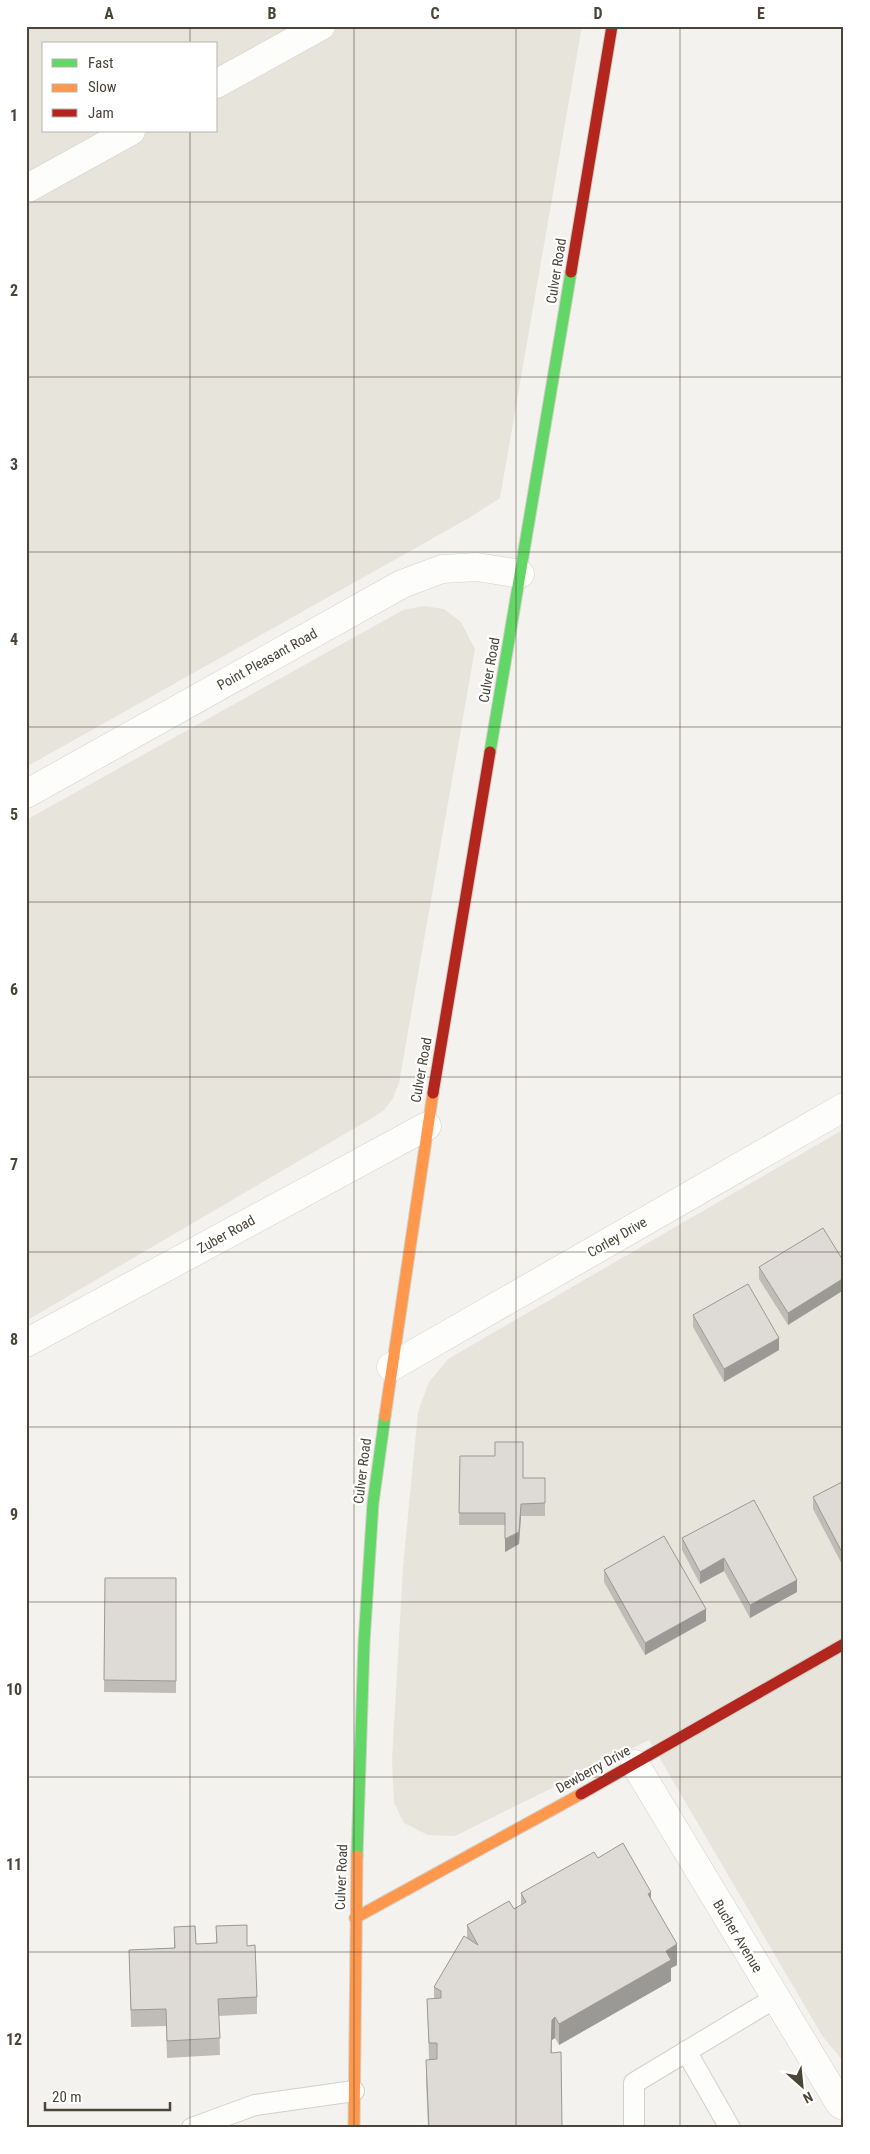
<svg xmlns="http://www.w3.org/2000/svg" width="870" height="2154" viewBox="0 0 870 2154" font-family="'Roboto Condensed',sans-serif">
<rect width="100%" height="100%" fill="#f4f2ee"/>
<path fill="#e7e4dc" fill-rule="evenodd" d="M26,26H582L500,498L469,518L26,767ZM44,44H216V131H44Z
M424,606L444,609L461,622L475,649L399,1083L392,1100L383,1111L372,1118L26,1321V820L403,610Z
M844,1129V2062L823,2037L649,1740L455,1836L428,1835L404,1823L394,1803L392,1760L403,1567L418,1412L429,1382L448,1359Z"/>
<g fill="none" stroke-linecap="round" stroke-linejoin="round">
<g stroke="#d2d0cb" stroke-width="22">
<path id="lane" d="M686,2051L730,2128
M192,2128L255,2105L354,2091
M634,2128V2083L775,1998"/>
</g>
<g stroke="#d2d0cb" stroke-width="29">
<path id="street" d="M216,84L321,26
M26,189L131,131
M26,794L402,584L442,569L477,567L520,574
M26,1343L427,1126
M391,1367L844,1107
M635,1764L840,2104L844,2106"/>
</g>
<g stroke="#d3cfc5" stroke-width="13">
<path id="fast" d="M490,752L571,272
M357,1856L364,1643L373,1503L385,1416"/>
</g>
<g stroke="#d3cfc5" stroke-width="13">
<path id="slow" d="M385,1416L433,1093
M355,1918L581,1794
M354,2128L357,1856"/>
</g>
<g stroke="#d3cfc5" stroke-width="13">
<path id="jam" d="M571,272L612,26
M433,1093L490,752
M581,1794L844,1644"/>
</g>
<use href="#lane" stroke="#fdfdfc" stroke-width="20"/>
<use href="#street" stroke="#fdfdfc" stroke-width="28"/>
<use href="#fast" stroke="#63d668" stroke-width="11"/>
<use href="#slow" stroke="#ff974d" stroke-width="11"/>
<use href="#jam" stroke="#b3261e" stroke-width="11"/>
</g>
<path fill="#bfbcb8" d="M844,1262L788,1325L759,1279V1267Z
M693,1315L779,1350L724,1382L693,1327Z
M460,1456L523,1478H545V1516H521L519,1544L505,1552V1525H459Z
M844,1481V1568L813,1509V1497Z
M682,1538L797,1592L750,1618L724,1571L700,1584L682,1550Z
M604,1570L706,1621L645,1655L604,1582Z
M105,1578H176V1693L104,1692Z
M598,1858L651,1899L677,1965L671,1968V1981L559,2045L555,2038L552,2040V2053L562,2128H428L426,2081V2060H429L427,1999H434V1987L467,1938V1925L514,1909L521,1905V1893Z
M216,1926L247,1946L257,1997V2014L219,2016L220,2055L167,2058L166,2026L131,2027L129,1950L174,1948V1927L196,1944L216,1943Z"/>
<path fill="#9b9996" d="M844,1278V1290L788,1325V1313Z
M779,1338V1350L724,1382V1369Z
M521,1504V1516L519,1544L505,1552V1539Z
M724,1558V1571L700,1584V1572Z
M797,1580V1592L750,1618V1605Z
M706,1609V1621L645,1655V1643Z
M651,1892V1913L648,1894Z
M677,1944V1965L671,1968V1981L559,2045V2024L666,1951Z
M555,2017V2038L552,2040V2020Z"/>
<path fill="#dedbd6" stroke="#9b9996" d="M823,1228L844,1262V1278L788,1313L759,1267Z
M748,1284L779,1338L724,1369L693,1315Z
M495,1442H523V1478H545V1503L521,1504L519,1532L505,1539V1513H459L460,1456H495Z
M844,1481V1556L813,1497Z
M754,1500L797,1580L750,1605L724,1558L700,1572L682,1538Z
M664,1536L706,1609L645,1643L604,1570Z
M105,1578H176V1681L104,1680Z
M623,1843L651,1892L648,1894L677,1944L666,1951L671,1960L559,2024L555,2017L552,2020L551,2053L561,2052L562,2128H429L426,2060L437,2059V2043H429L427,1999L441,1998V1991L434,1987L464,1936L478,1945L467,1925L509,1901L514,1909L526,1902L521,1893L594,1852L598,1858Z
M247,1925V1946L255,1945L257,1997L218,1999L220,2038L167,2041L166,2009L131,2010L129,1950L175,1948L174,1927L195,1926L196,1944L217,1943L216,1926Z"/>
<path fill="none" stroke="#4b4439" stroke-width="1" stroke-opacity="0.55" d="M190,26V44M354,26V2128M516,26V2128M680,26V2128M190,131V2128M26,202H844M26,377H844M26,552H844M26,727H844M26,902H844M26,1077H844M26,1252H844M26,1427H844M26,1602H844M26,1777H844M26,1952H844"/>
<g text-anchor="middle" stroke-width="4.5" stroke-linejoin="round" paint-order="stroke">
<g font-size="14" fill="#4b4439" stroke="#fff">
<text transform="translate(556 271) rotate(-81)" y="5">Culver Road</text>
<text transform="translate(267 659) rotate(-29)" y="5">Point Pleasant Road</text>
<text transform="translate(489 670) rotate(-80)" y="5">Culver Road</text>
<text transform="translate(421 1070) rotate(-80)" y="5">Culver Road</text>
<text transform="translate(226 1234) rotate(-29)" y="5">Zuber Road</text>
<text transform="translate(617 1237) rotate(-30)" y="5">Corley Drive</text>
<text transform="translate(362 1471) rotate(-83)" y="5">Culver Road</text>
<text transform="translate(593 1769) rotate(-29)" y="5">Dewberry Drive</text>
<text transform="translate(341 1877) rotate(-88)" y="5">Culver Road</text>
<text transform="translate(738 1936) rotate(59)" y="5">Bucher Avenue</text>
</g>
</g>
<rect width="870" height="2154" fill="none" stroke="#ffffff" stroke-width="55"/>
<rect x="42" y="42" width="175" height="90" fill="#ffffff" stroke="#b7b4b0"/>
<rect x="52" y="59" width="25" height="8" fill="#63d668" stroke="#b7b4b0"/>
<text x="88" y="68" font-size="15" fill="#4b4439">Fast</text>
<rect x="52" y="84" width="25" height="8" fill="#ff974d" stroke="#b7b4b0"/>
<text x="88" y="92" font-size="15" fill="#4b4439">Slow</text>
<rect x="52" y="109" width="25" height="8" fill="#b3261e" stroke="#b7b4b0"/>
<text x="88" y="118" font-size="15" fill="#4b4439">Jam</text>
<g transform="translate(802 2086) rotate(153)" stroke="#ffffff" stroke-width="4" paint-order="stroke">
<path d="M0-4L9 19L0 12L-9 19Z" fill="#4b4439"/>
<text y="-8" font-size="14" font-weight="bold" text-anchor="middle" fill="#4b4439">N</text>
</g>
<path d="M45 2102v8h125v-8" fill="none" stroke="#4b4439" stroke-width="2.5"/>
<text x="52" y="2102" font-size="15" fill="#4b4439" stroke="#ffffff" stroke-width="4" paint-order="stroke">20 m</text>
<rect x="28" y="28" width="814" height="2098" fill="none" stroke="#4b4439" stroke-width="2"/>
<g font-size="16" text-anchor="middle" font-weight="bold" fill="#4b4439">
<text x="109" y="19">A</text>
<text x="272" y="19">B</text>
<text x="435" y="19">C</text>
<text x="598" y="19">D</text>
<text x="761" y="19">E</text>
<text x="14" y="121">1</text>
<text x="14" y="296">2</text>
<text x="14" y="470">3</text>
<text x="14" y="645">4</text>
<text x="14" y="820">5</text>
<text x="14" y="995">6</text>
<text x="14" y="1170">7</text>
<text x="14" y="1345">8</text>
<text x="14" y="1520">9</text>
<text x="14" y="1695">10</text>
<text x="14" y="1870">11</text>
<text x="14" y="2045">12</text>
</g>
</svg>
